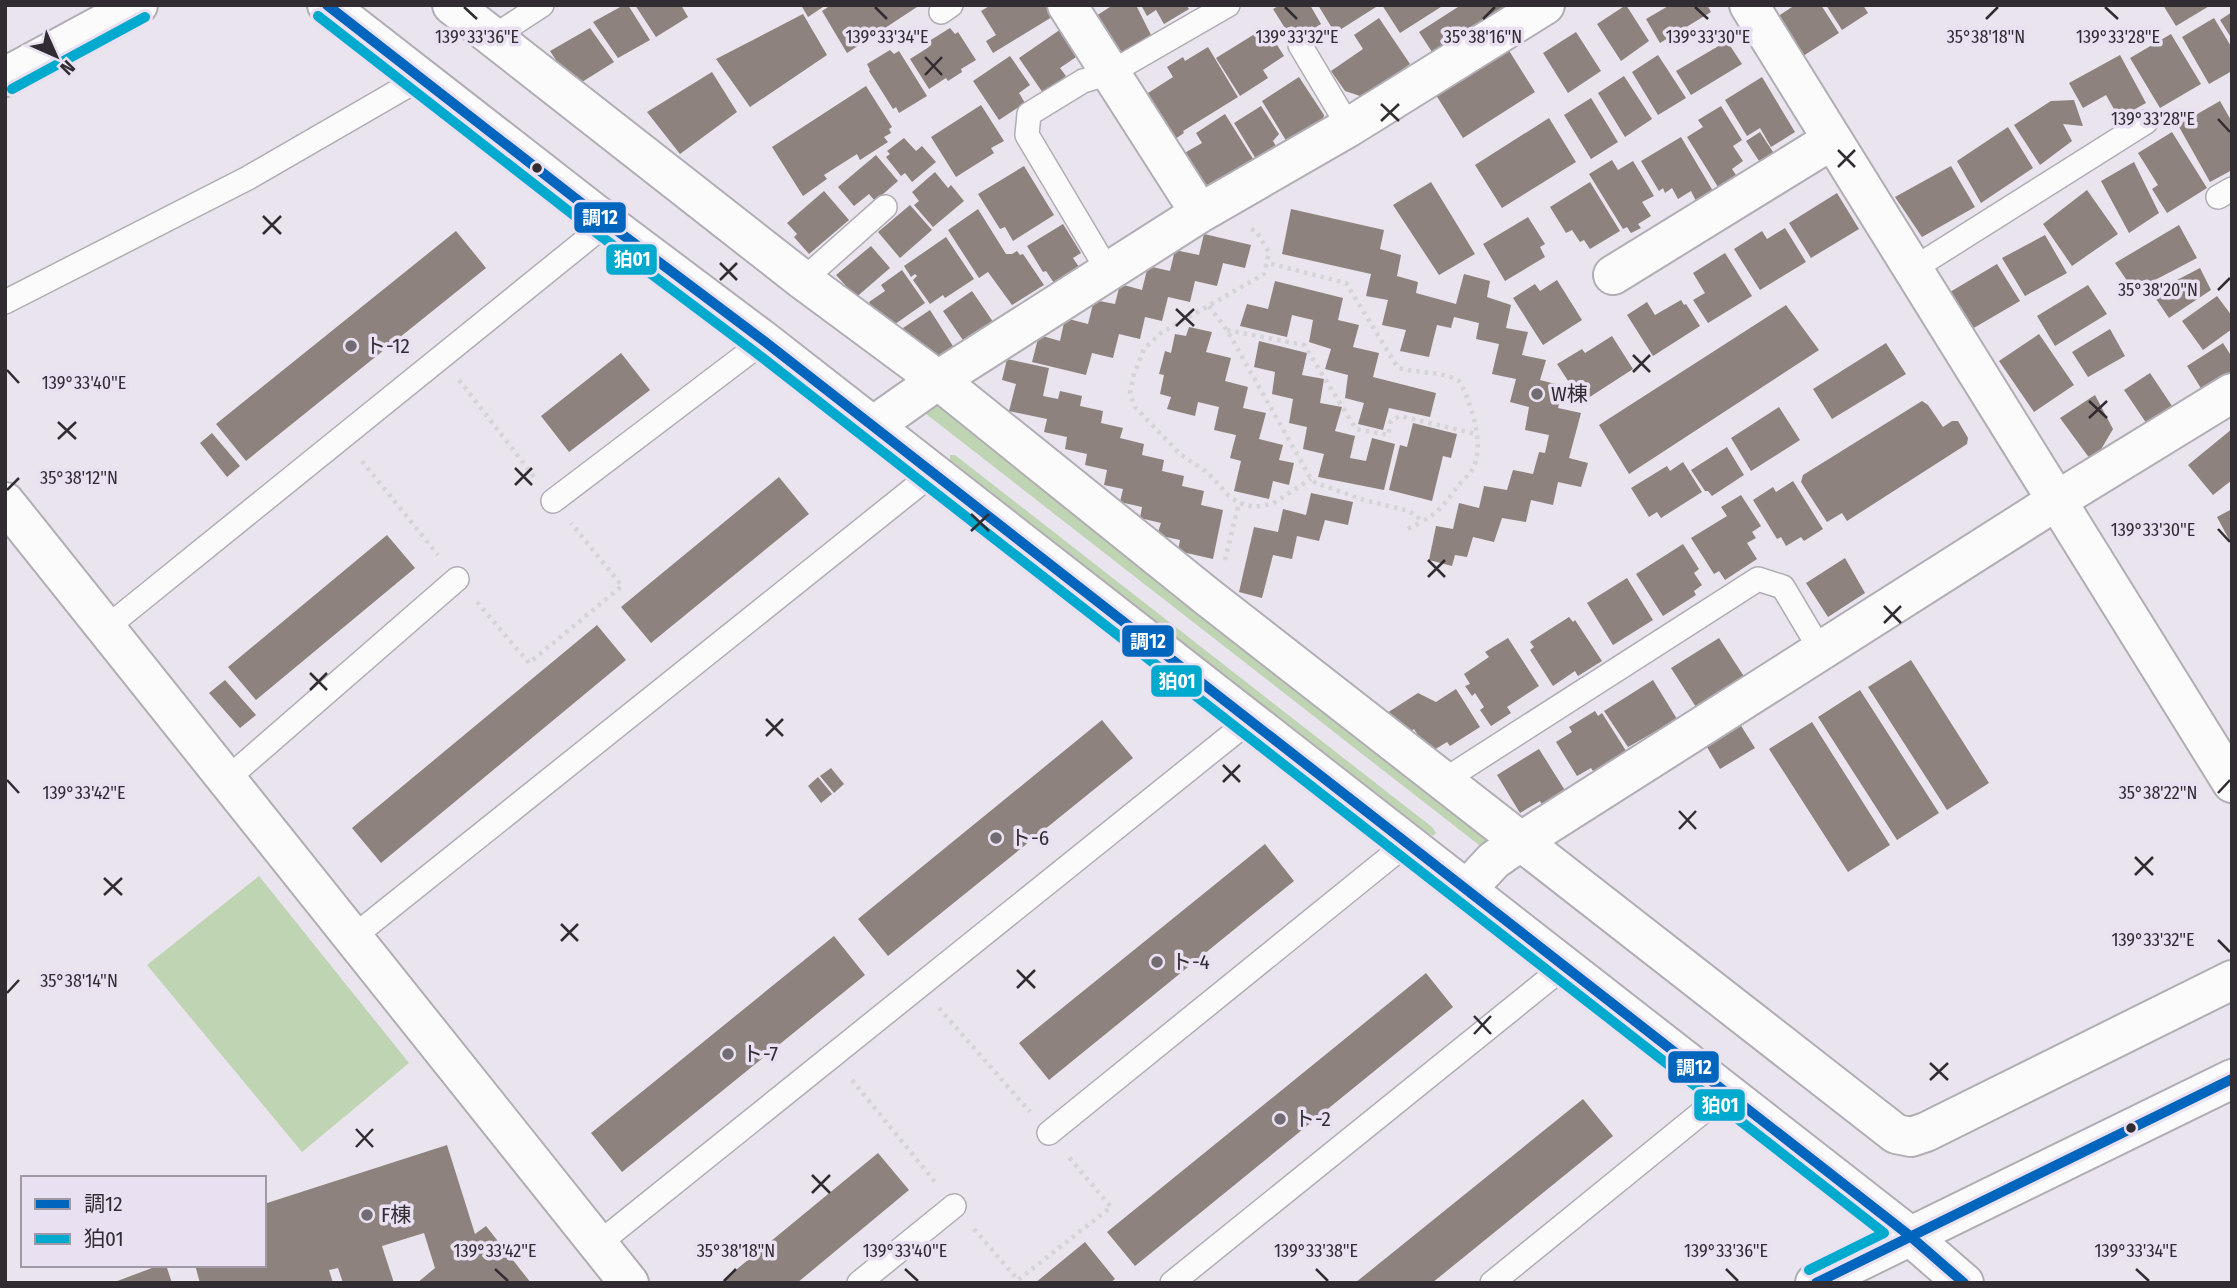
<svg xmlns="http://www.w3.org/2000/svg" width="2237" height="1288" viewBox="0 0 2237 1288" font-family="'Fira Sans Condensed','Noto Sans JP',sans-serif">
<rect width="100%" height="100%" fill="#e9e4ed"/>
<path fill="#bed4b3" d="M939,403L1493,836L1488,852L921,410Z
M950,455H955L1432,827L1436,833L1433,836L1425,831L950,461Z
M259,876L409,1063L302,1152L147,965Z"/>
<path fill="#8d827d" d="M624,5H628L650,40L618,58L593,22Z
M635,5H681L688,17L656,37Z
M801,5H826L808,17Z
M831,5H920L847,53L822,11Z
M991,5H1045L1052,17L993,53L986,41L996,35L981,11Z
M1113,5H1136L1151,35L1122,53L1118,47L1113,50L1096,16Z
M1141,5H1186L1189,9L1164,24L1156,10L1147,16Z
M1280,5H1310L1321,24L1293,41L1273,9Z
M1318,5H1375L1376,7L1335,33Z
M1382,5H1444L1400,33Z
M1461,5H1514L1434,55L1419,32Z
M1626,5L1649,41L1621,61L1597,24Z
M1670,5H1707L1711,12L1660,43L1646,19Z
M1795,5H1821L1839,33L1803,56L1777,17Z
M1826,5H1863L1868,13L1842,30Z
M2163,5H2211L2176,26Z
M2232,12V39L2220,20Z
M803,14L827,55L750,107L716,59Z
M1379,18L1410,64L1363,97L1345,91L1331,71L1363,49L1354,35Z
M2214,18L2232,48V71L2209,84L2182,37Z
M1266,27L1284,56L1263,70L1268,78L1240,96L1216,58Z
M590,28L614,62L574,87L550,51Z
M950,28L955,34L958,32L976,60L961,69L962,72L948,81L946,78L929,89L910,59L929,47L926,43Z
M1061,29L1079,55L1060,68L1066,76L1043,93L1019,58Z
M1576,32L1601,71L1568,93L1543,53Z
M2171,34L2201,84L2160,108L2130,58Z
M1727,41L1742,64L1691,95L1676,71Z
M1208,47L1238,97L1183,131L1184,133L1169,143L1155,120L1162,116L1148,93L1173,77L1167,67L1183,57L1185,61Z
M1508,49L1535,92L1463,138L1436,95Z
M890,50L894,54L899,51L927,96L899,113L896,107L893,109L869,71L870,70L867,64Z
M1658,55L1686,98L1658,115L1632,72Z
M2120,55L2146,103L2119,118L2106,95L2083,108L2069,83Z
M1010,56L1030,85L1019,93L1025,103L999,120L973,81Z
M712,72L737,112L680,154L647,112Z
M1624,76L1652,119L1625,137L1598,93Z
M1299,77L1324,115L1321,127L1290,147L1262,101Z
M1762,77L1795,132L1771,147L1760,128L1747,136L1725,100Z
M866,86L892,127L889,129L891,133L884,137L888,142L860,160L857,154L824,175L827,179L803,196L772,147Z
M1591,98L1618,142L1591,159L1564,115Z
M2074,100L2083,126L2063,124L2072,141L2040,165L2014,125L2051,101Z
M2220,101L2232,122V170L2210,182L2178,125Z
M981,105L1004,141L991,148L994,153L956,177L931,137Z
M1261,106L1279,134L1273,141L1279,151L1259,164L1234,123Z
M1721,106L1742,140L1733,146L1743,161L1732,169L1736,175L1718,187L1687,137L1703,127L1698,120Z
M1225,114L1255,162L1226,188L1219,178L1202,188L1181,155L1202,143L1196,133Z
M1549,118L1576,162L1502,208L1475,165Z
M2008,127L2033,168L1981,203L1957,161Z
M1760,132L1775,155L1761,164L1746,141Z
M2172,132L2207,188L2167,213L2152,189L2158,185L2138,153Z
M1681,137L1713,191L1696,201L1691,191L1678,199L1672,188L1665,193L1663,188L1659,191L1641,161Z
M904,138L916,151L922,146L936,162L912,182L905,173L901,176L886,157L890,154L887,151Z
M876,155L898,181L875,201L869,194L854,206L838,187Z
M1612,160L1618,170L1633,161L1654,196L1642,202L1651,216L1638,224L1641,228L1631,233L1627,227L1623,229L1589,174Z
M2134,162L2159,213L2129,233L2101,181Z
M1024,166L1054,215L1013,241L1005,227L1000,229L978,194Z
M1951,166L1975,207L1922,237L1895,197Z
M935,172L948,188L951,185L964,201L933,227L914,205L919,201L912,192Z
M1431,182L1475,254L1439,275L1393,205Z
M1590,182L1620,231L1590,249L1584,240L1580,242L1572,230L1566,233L1550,207Z
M2087,190L2118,234L2072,266L2043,224Z
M824,191L849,220L809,254L794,237L797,234L787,223Z
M1837,193L1859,229L1811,258L1789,223Z
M910,205L932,230L900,258L878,232Z
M978,209L1006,254H1012L1017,251L1020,255L1023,254L1044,285L1012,305L988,272L979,278L948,230Z
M1291,209L1384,230L1380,249L1401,255L1397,276L1418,282L1416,293L1456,304L1464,274L1490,281L1487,297L1511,305L1506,328L1528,332L1522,355L1546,360L1540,380L1563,386L1558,408L1581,413L1569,458L1588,463L1581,487L1558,482L1553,505L1531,500L1526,522L1502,518L1494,542L1473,537L1467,557L1455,555L1452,566L1429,560L1436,526L1453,529L1459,503L1479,508L1484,486L1507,490L1513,470L1533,474L1539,452L1545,453L1549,435L1525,430L1529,407L1510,402L1516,379L1492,374L1499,344L1476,339L1479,323L1454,317L1451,328L1437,325L1429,357L1400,351L1406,330L1382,325L1388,300L1366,296L1371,274L1282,254Z
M1528,217L1545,244L1540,247L1545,257L1505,281L1483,244Z
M1063,224L1081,253L1073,258L1079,267L1054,283L1046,271L1043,272L1027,246Z
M2179,225L2197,258L2134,291L2115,263Z
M1785,228L1806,262L1760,290L1734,249L1762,231L1767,239Z
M456,231L486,268L246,461L216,424Z
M1204,234L1251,245L1245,268L1223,263L1217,286L1195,281L1190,302L1168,297L1162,321L1145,317L1140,339L1119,334L1113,358L1092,353L1086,375L1032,362L1039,335L1060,341L1065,318L1088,324L1094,300L1115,304L1120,284L1142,290L1148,266L1170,271L1175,250L1199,255Z
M2045,235L2067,273L2025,296L2002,258Z
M946,237L974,279L945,298L943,295L930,304L913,280L917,276L915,274L911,277L904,266Z
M871,246L890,268L853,300L844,288L846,286L836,275Z
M1725,253L1752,296L1708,323L1693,300L1705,293L1693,273Z
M1997,264L2020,301L1972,329L1950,292Z
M2200,268L2211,290L2169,318L2152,293Z
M902,270L925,303L888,329L869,302L885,291L881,285Z
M1557,280L1582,320L1543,345L1513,298L1535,284L1540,291Z
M1275,281L1343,298L1338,320L1359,325L1353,347L1379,353L1373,377L1436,393L1430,417L1389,408L1383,430L1358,424L1364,403L1345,398L1348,375L1325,369L1331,349L1309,342L1313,320L1292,315L1287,337L1240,326L1247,304L1268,309Z
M2088,285L2107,314L2055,346L2037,316Z
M972,291L998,329L969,349L943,311Z
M2217,296L2232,316V329L2203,350L2182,321Z
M1681,300L1684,305L1686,304L1700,326L1653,356L1627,315L1647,302L1655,315Z
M1786,305L1819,350L1629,474L1599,425Z
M930,310L958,354L939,363L897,332Z
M1189,327L1212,332L1206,352L1231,358L1225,381L1248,387L1243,408L1266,413L1259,439L1283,445L1279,460L1294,463L1289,485L1273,481L1269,499L1234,491L1241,461L1230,458L1236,435L1214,430L1219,407L1198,402L1195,416L1167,409L1171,397L1160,394L1164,375L1159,374L1165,351L1171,353L1175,334L1186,336Z
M2110,329L2125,356L2088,377L2072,352Z
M2039,334L2074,385L2034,412L1999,361Z
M1612,336L1633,369L1582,402L1557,364L1582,349L1585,353Z
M1259,341L1307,353L1302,375L1324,379L1320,403L1342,407L1335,431L1355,436L1350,458L1366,461L1372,438L1395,444L1384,490L1318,477L1324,454L1303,449L1307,427L1289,423L1293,399L1272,394L1275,372L1254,367Z
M1886,343L1906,374L1832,419L1813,389Z
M2223,343L2232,357V375L2204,393L2187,366Z
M621,353L650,390L569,452L541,416Z
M1007,359L1049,368L1043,396L1058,399L1060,391L1082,396L1080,406L1103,411L1101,423L1123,428L1120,438L1144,444L1142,455L1164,460L1162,471L1184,476L1182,486L1204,491L1201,505L1223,510L1213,559L1178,551L1180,540L1157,535L1161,523L1140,518L1142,507L1120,502L1123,489L1104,485L1107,470L1085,465L1087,454L1065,449L1067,437L1044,432L1047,419L1009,411L1016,384L1002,380Z
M2150,373L2172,406L2169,418L2151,430L2124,390Z
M2095,395L2113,429L2093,463L2060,418Z
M1922,401L1928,405L1943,427L1952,421H1958L1968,438L1967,444L1847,521L1842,513L1827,522L1801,482L1803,475Z
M1779,407L1800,440L1751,471L1731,438Z
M1413,423L1457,434L1451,458L1443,456L1432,501L1389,490L1400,445L1407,447Z
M2232,429V480L2213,495L2188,465Z
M212,433L240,466L227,477L200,443Z
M1727,447L1744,475L1712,496L1708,491H1705L1691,470Z
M1683,462L1702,492L1661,518L1657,512L1649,517L1631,488L1667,466L1670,471Z
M779,477L809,514L651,643L621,607Z
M1793,481L1823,529L1804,541L1801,537L1786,546L1781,537L1777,539L1753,500L1773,487L1776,492Z
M1311,493L1353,502L1348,525L1325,520L1319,541L1297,536L1292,559L1273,555L1262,598L1239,592L1254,527L1278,532L1283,509L1306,515Z
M1741,495L1761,526L1752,532L1756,538L1747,543L1757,559L1725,580L1719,571L1714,574L1691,538L1727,516L1721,507Z
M2232,509V545L2217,517Z
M387,535L415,568L256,700L228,667Z
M1683,544L1699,569L1694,573L1702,585L1694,591L1696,595L1663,616L1636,574Z
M1845,558L1865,593L1828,617L1806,583Z
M1627,578L1653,620L1613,645L1587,603Z
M1569,617L1573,622L1575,620L1602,661L1578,676L1575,671L1553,686L1530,650L1534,647L1530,642Z
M597,625L626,660L381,863L352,828Z
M1508,638L1539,686L1507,707L1511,713L1491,726L1480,710L1484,707L1475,693L1472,696L1465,686L1470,684L1464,674L1489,657L1485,652Z
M1719,638L1747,681L1713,703L1710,698L1696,707L1671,668Z
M1911,660L1989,783L1947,810L1868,687Z
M225,680L256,715L240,728L209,693Z
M1653,680L1677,719L1628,747L1604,711Z
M1456,689L1480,727L1450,746L1447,742L1429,753L1414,729L1410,732L1406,727L1399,731L1387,713L1418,693L1436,702Z
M1860,690L1939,813L1897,840L1818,717Z
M1595,711L1598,716L1602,713L1628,754L1595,774L1591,768L1577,776L1556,742L1572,732L1569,727Z
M1102,720L1133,758L888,956L858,919Z
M1738,721L1755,748L1720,769L1704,742Z
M1812,722L1890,845L1848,872L1769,749Z
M1539,749L1566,792L1543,807L1540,801L1520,813L1497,775Z
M831,768L844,784L834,793L820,776Z
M818,777L832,794L821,803L808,786Z
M1265,844L1294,881L1049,1080L1019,1043Z
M834,936L865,975L622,1172L591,1133Z
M1426,973L1453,1007L1135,1266L1107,1232Z
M1583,1099L1613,1136L1432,1283H1355Z
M447,1145L475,1234L486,1226L531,1283H417L435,1268L424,1233L382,1246L394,1283H343L338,1268L329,1270L333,1283H200L195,1265H264V1204Z
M878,1153L909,1190L797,1283H720Z
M1085,1242L1115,1279L1110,1283H1035Z
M160,1265H166L172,1283H112Z"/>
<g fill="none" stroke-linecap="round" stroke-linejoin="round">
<g stroke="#b1adb4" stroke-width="26">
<path id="lane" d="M941,12L951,5
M493,37L542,5
M1300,45L1349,127
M2218,197L2232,189
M1913,269L2146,122
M1108,271L1027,135L1029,114L1083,81L1110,73L1228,5
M803,280L885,207
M5,302L248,178L421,78
M553,501L764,341
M106,628L607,223
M227,779L457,579
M1443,781L1758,579L1783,587L1821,651
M353,937L933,473
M1049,1133L1406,844
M598,1244L1249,721
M859,1283L954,1206
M1172,1283L1565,966
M1492,1283L1727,1092"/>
</g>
<g stroke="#b1adb4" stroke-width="42">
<path id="street" d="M452,5L803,280L938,380L1209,598L1896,1134L1911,1137L1926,1132L2232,980
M1067,5L1200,213
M1749,5L2232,783
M1613,275L1832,140
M873,426L938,380L1200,213L1349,127L1545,5
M5,502L629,1283
M1466,890L1494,860L1520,842L2056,501L2232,393"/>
</g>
<g stroke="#b1adb4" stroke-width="42">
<path id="secondary" d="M327,5L607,223L764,341L1910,1236L1964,1283
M5,77L138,5
M1815,1283L2232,1079"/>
</g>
<path stroke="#d5d4d6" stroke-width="4.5" stroke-dasharray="3.5 5" stroke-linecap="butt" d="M1251,229L1256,231L1269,252L1264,274L1161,333L1144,349L1134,374L1130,393L1135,407L1180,454L1207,472L1228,495L1239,503L1254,507L1272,504L1311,479
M1209,306L1227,330L1311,479L1316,483L1364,500L1409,511L1423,521C1437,513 1445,504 1454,491C1459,484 1467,477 1472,470C1486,448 1471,401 1459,381C1439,370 1419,374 1398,368L1346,283L1268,263
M1227,330L1304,345L1356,429L1388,435L1391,421L1400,416L1476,434
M459,380L535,478
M362,461L438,555
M1408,529L1423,521
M1225,560L1239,503
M477,602L529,663L622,586L571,523
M939,1008L1030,1112
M852,1080L935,1182
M974,1229L1018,1280L1111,1207L1068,1156"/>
<use href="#lane" stroke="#fcfbfc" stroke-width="23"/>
<use href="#street" stroke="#fcfbfc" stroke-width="38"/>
<use href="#secondary" stroke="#fcfbfc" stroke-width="38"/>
<g stroke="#e9e0f1" stroke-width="16">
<path id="bus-1" d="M327,5L607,223L764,341L1910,1236L1964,1283
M1816,1283L2232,1079"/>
</g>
<g stroke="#e9e0f1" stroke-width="16">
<path id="bus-2" d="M318,16L598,234L755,352L1884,1233L1809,1270
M12,89L145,17"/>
</g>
<use href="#bus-1" stroke="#0065bd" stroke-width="10"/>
<use href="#bus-2" stroke="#00a9ce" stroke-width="10"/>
</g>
<path fill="none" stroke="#302c32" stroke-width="2.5" d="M464,7L477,19M875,7L887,19M1285,7L1297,19M1695,7L1708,19M2105,7L2118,19M1483,19L1495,7M1986,19L1998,7M925,57L942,75M925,75L942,57M1381,104L1399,121M2218,119L2230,132M1381,121L1399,104M1838,150L1855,167M1838,167L1855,150M263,216L281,234M263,234L281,216M720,263L737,280M720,280L737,263M2218,290L2230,278M1176,309L1194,326M1176,326L1194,309M1633,355L1650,372M7,370L19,383M1633,372L1650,355M2089,401L2107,418M2089,418L2107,401M58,422L76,439M58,439L76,422M515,468L532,485M515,485L532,468M7,490L19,478M971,514L989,531M2218,529L2230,542M971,531L989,514M1428,560L1445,577M1428,577L1445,560M1884,606L1901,623M1884,623L1901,606M310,673L327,690M310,690L327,673M766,719L783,736M766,736L783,719M1223,765L1240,782M7,780L19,793M1223,782L1240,765M2218,793L2230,780M1679,811L1696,829M1679,829L1696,811M2135,857L2153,875M2135,875L2153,857M104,878L122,895M104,895L122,878M561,924L578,941M2218,940L2230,952M561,941L578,924M1017,970L1035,988M1017,988L1035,970M7,993L19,980M1474,1016L1491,1034M1474,1034L1491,1016M1930,1063L1948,1080M1930,1080L1948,1063M356,1129L373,1147M356,1147L373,1129M812,1175L830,1193M812,1193L830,1175M495,1269L508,1281M905,1269L918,1281M1316,1269L1328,1281M1726,1269L1738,1281M2136,1269L2149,1281M724,1281L736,1269"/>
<g fill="#302c32" stroke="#e9e0f1" stroke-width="2.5">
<circle cx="537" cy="168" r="6"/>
<circle cx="2131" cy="1128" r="6"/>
</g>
<g fill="#716c73" stroke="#e9e0f1" stroke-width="2.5">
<circle cx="351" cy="346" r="7"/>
<circle cx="1537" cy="394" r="7"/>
<circle cx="996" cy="838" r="7"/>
<circle cx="1157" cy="962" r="7"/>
<circle cx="728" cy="1054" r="7"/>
<circle cx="1280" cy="1119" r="7"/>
<circle cx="367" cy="1215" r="7"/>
</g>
<g text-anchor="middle" stroke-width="7" stroke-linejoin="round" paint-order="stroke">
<g font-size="21" fill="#302c32" stroke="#e9e0f1" text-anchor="start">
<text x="365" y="353">ト-12</text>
<text x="1551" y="401">W棟</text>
<text x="1010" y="845">ト-6</text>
<text x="1171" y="969">ト-4</text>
<text x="742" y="1061">ト-7</text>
<text x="1294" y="1126">ト-2</text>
<text x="381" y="1222">F棟</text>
</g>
</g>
<g font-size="18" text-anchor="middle" fill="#302c32" stroke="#e9e0f1" stroke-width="7" stroke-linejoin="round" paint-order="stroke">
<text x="477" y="43">139°33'36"E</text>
<text x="887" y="43">139°33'34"E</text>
<text x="1297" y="43">139°33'32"E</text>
<text x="1708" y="43">139°33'30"E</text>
<text x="1986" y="43">35°38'18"N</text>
<text x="1483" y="43">35°38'16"N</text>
<text x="2118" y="43">139°33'28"E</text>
<text x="2153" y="125">139°33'28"E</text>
<text x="2158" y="296">35°38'20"N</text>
<text x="84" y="389">139°33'40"E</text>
<text x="79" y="484">35°38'12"N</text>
<text x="2153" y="536">139°33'30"E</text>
<text x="2158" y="799">35°38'22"N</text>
<text x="84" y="799">139°33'42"E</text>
<text x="2153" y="946">139°33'32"E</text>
<text x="79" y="987">35°38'14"N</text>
<text x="736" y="1257">35°38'18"N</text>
<text x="905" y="1257">139°33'40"E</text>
<text x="1316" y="1257">139°33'38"E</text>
<text x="495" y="1257">139°33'42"E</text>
<text x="1726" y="1257">139°33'36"E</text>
<text x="2136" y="1257">139°33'34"E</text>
</g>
<g stroke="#e9e0f1" stroke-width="2.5">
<rect x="573" y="201" width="54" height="33" rx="7" fill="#0065bd"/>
<rect x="605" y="243" width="53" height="33" rx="7" fill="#00a9ce"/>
<rect x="1121" y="624" width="54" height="34" rx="7" fill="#0065bd"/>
<rect x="1150" y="664" width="53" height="34" rx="7" fill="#00a9ce"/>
<rect x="1667" y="1050" width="53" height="34" rx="7" fill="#0065bd"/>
<rect x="1693" y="1088" width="53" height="34" rx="7" fill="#00a9ce"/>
</g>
<g font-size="19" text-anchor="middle" font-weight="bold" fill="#fff">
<text x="600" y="224">調12</text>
<text x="632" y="266">狛01</text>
<text x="1148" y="648">調12</text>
<text x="1177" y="688">狛01</text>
<text x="1694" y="1074">調12</text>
<text x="1720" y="1112">狛01</text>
</g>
<rect width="2237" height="1288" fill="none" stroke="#302c32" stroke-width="14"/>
<rect x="21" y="1176" width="245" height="91" fill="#e9e0f1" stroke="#9f98a5" stroke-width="2"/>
<rect x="35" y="1199" width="35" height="10" fill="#0065bd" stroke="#9f98a5" stroke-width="2"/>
<text x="84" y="1211" font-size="21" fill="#302c32">調12</text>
<rect x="35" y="1234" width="35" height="10" fill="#00a9ce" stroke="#9f98a5" stroke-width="2"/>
<text x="84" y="1246" font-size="21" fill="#302c32">狛01</text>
<g transform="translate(56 56) rotate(135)" stroke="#e9e0f1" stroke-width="5" paint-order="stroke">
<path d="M0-5L12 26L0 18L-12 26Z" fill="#302c32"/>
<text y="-10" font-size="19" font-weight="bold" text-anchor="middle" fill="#302c32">N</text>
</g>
</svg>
